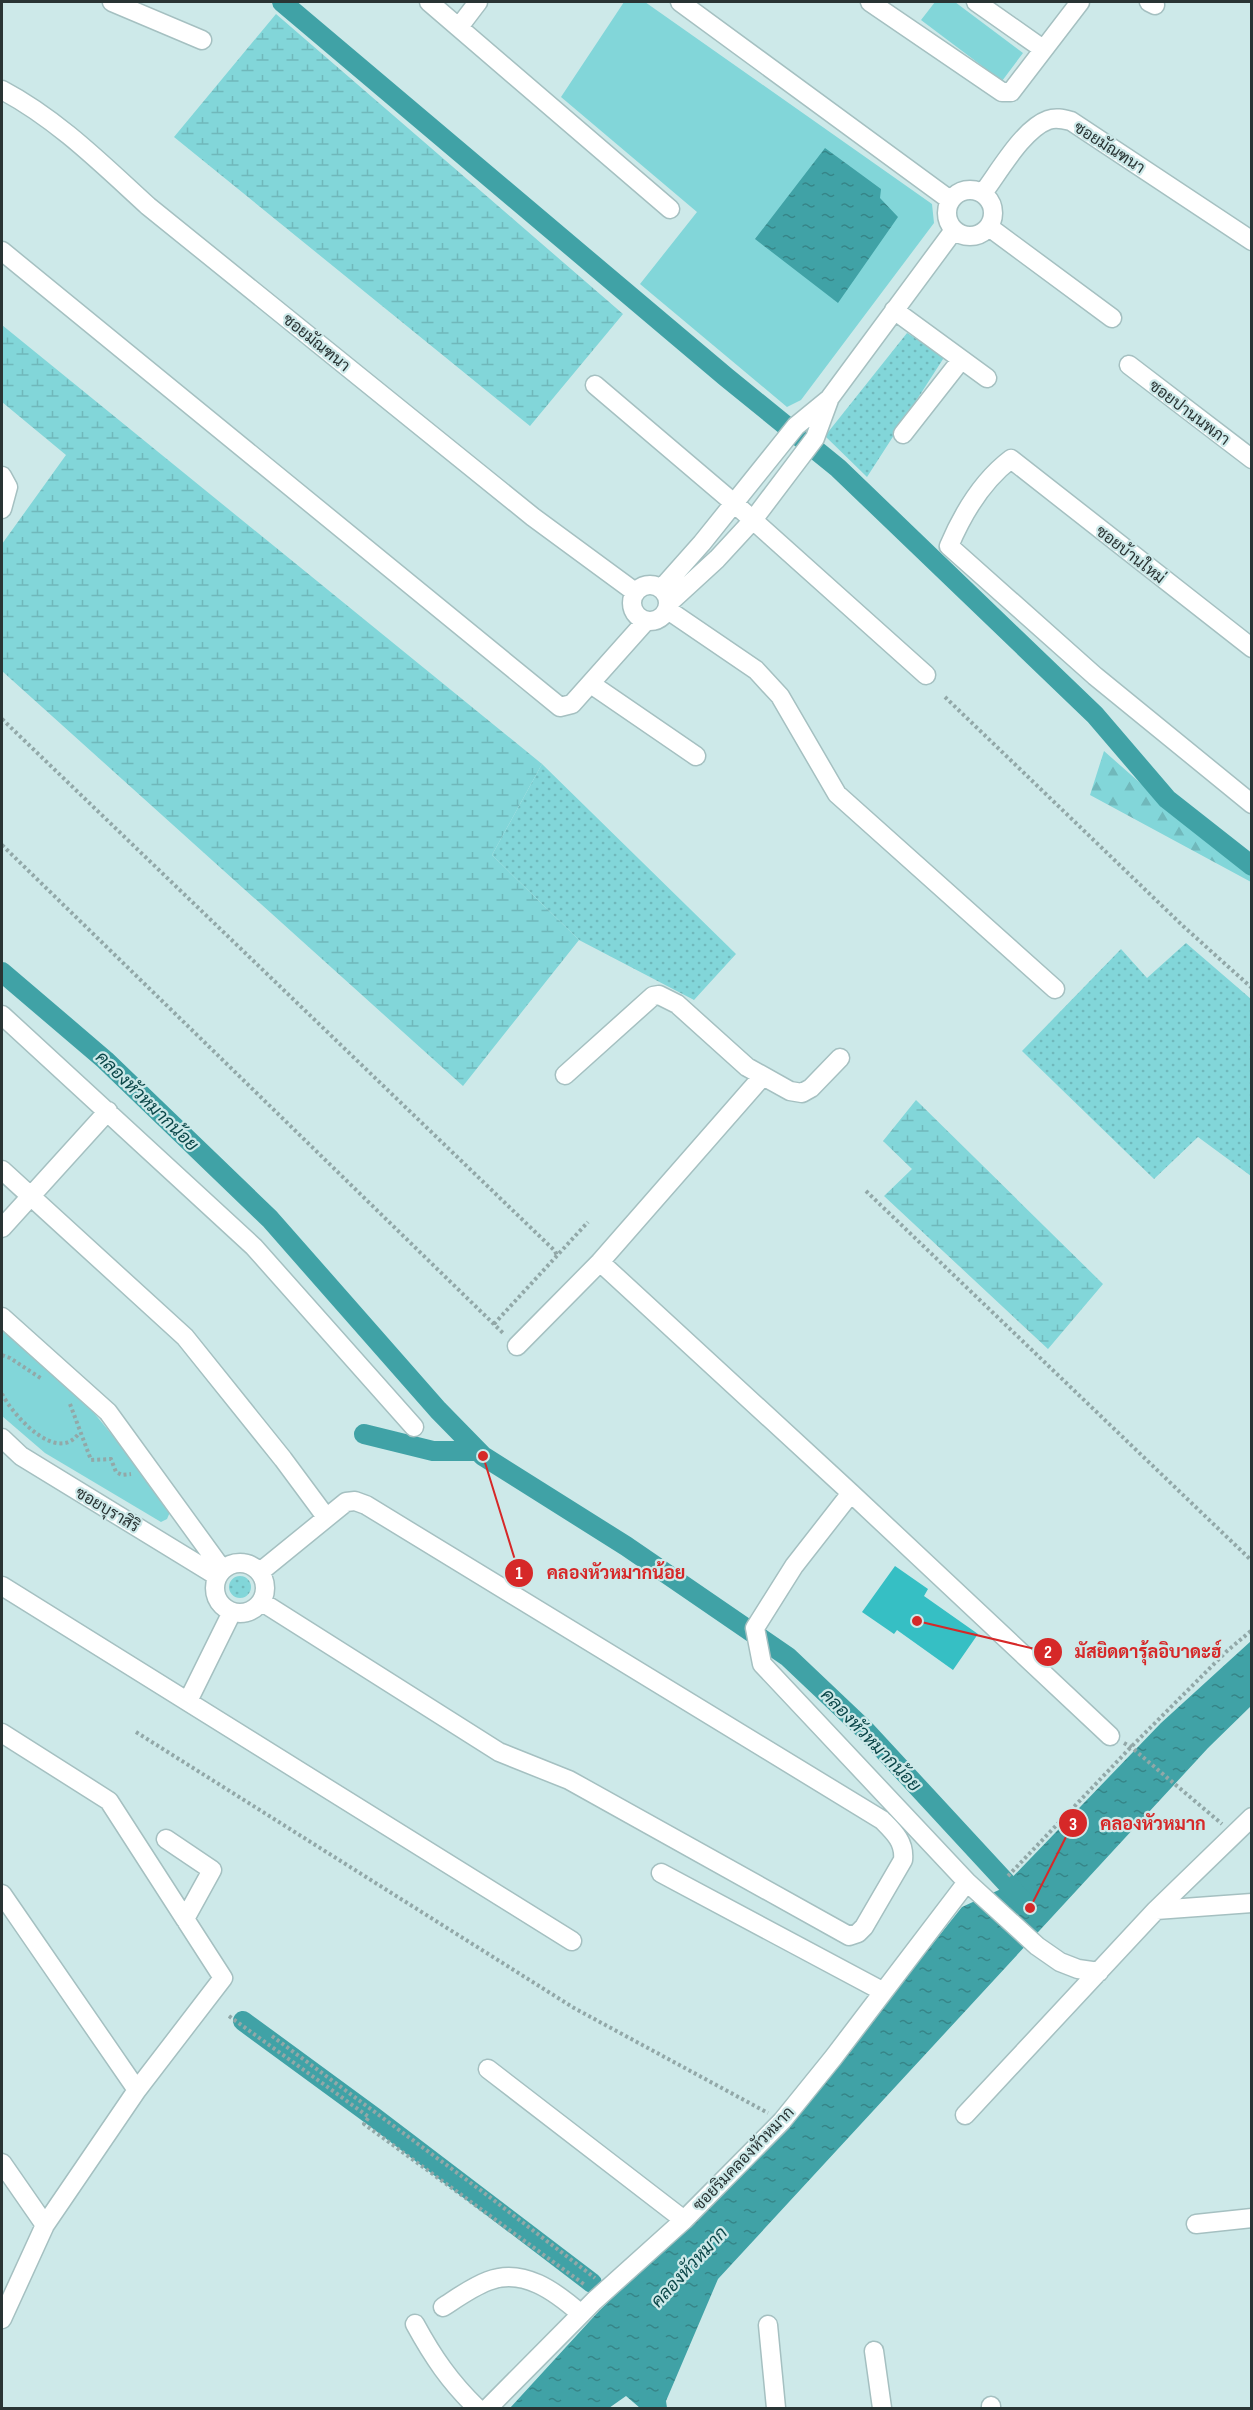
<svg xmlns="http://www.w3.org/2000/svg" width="1253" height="2410" viewBox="0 0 1253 2410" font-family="'Sofia Sans Condensed',Sarabun,sans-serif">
<defs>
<pattern id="grass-dots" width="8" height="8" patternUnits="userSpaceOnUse" patternTransform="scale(1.5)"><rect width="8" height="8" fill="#82d6d9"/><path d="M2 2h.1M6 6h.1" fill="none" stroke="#70b8bb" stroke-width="1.8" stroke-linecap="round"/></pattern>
<pattern id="forest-firs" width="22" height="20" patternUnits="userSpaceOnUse" patternTransform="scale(1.5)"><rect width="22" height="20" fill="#82d6d9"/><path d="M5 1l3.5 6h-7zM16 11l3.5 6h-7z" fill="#70b8bb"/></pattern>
<pattern id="wetland-marsh" width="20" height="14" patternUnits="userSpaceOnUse" patternTransform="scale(1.5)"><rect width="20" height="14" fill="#82d6d9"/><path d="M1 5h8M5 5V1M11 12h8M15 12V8" fill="none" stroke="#70b8bb"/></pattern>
<pattern id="water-ripples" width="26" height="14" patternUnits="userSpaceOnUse" patternTransform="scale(1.5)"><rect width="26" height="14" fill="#40a2a6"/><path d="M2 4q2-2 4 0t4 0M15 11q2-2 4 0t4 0" fill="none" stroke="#368588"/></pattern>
</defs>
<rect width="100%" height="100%" fill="#cde9e9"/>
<path fill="url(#grass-dots)" d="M907,333L945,356L867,477L825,436Z
M542,764L736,954L694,1000L579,940L492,855Z
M1186,943L1251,999V1176L1198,1137L1154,1179L1022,1051L1121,949L1147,978Z
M229 1587a11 11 0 1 1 22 0a11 11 0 1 1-22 0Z"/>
<path fill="url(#forest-firs)" d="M1104,751L1155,796L1251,873V882L1090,795Z"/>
<path fill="url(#wetland-marsh)" d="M276,14L623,314L530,426L174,137Z
M2,325L542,764L492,855L579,940L463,1086L2,671V544L66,455L2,402Z
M916,1100L1103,1284L1048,1349L884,1196L912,1169L883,1141Z"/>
<path fill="#82d6d9" d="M624,2H645L932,204L934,223L801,400L787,407L640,284L697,212L561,97Z
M935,2H955L1023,53L1002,81L921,20Z
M2,1328L94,1413L128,1454L170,1512L167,1519L161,1522L45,1453L2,1416Z"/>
<path fill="url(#water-ripples)" d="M825,148L881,189L880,198L898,217L838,303L755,239Z
M1251,1641V1706L1208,1748L718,2279L666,2401L667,2408H640L626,2396L609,2408H510L599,2311L789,2124L962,1907L1001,1889L1161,1723Z"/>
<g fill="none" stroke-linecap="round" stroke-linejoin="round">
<path stroke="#40a2a6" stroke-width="20" d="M282,2L726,377L838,468L1095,715L1167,799L1252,866
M2,972L105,1060L270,1219L438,1410L483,1456L626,1546L788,1657L865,1730L1024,1902
M364,1434L433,1451H478
M243,2021L374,2117L592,2283"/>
</g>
<path fill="#36bfc4" d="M895,1566L928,1589L924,1596L978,1634L953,1670L897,1630L894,1634L862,1612Z"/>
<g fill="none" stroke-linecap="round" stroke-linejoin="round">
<g stroke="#a5c0c1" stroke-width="21">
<path id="minor" d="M112,2L202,40
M429,2L670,209
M680,2L950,200
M870,2L1002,92H1011L1080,2
M976,2L1043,49
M1149,2L1155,5
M459,27L478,2
M2,90C57,119 102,164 148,206L533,517L635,592
M947 213a23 23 0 1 1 46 0a23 23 0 1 1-46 0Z
M983,193C999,172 1023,129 1048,120C1056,117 1063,119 1071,121L1252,241
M989,227L1112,318
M2,251L560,707L572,704L646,621
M894,310L987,378
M1129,365L1252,459
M595,385L735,504L926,675
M903,434L961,360
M2,476L8,487L2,509
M632 603a18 18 0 1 1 36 0a18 18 0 1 1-36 0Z
M662,588L702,543L796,426L829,399L954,230
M669,603L717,559L753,520L815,438L829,400
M668,610L756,670L780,696L837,794L1055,989
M1252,648L1011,459C982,481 963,513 949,546L1095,676L1252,804
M591,684L696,756
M2,1015L254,1247L414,1427
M565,1075L653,996L659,995L677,1004L747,1067L790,1091L802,1093L811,1088L840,1058
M2,1170L185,1337L283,1459L326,1517
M2,1228L108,1111
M600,1262L851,1493L1110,1736
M2,1317L108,1412L222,1569
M517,1346L600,1262L762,1077
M2,1438L21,1456L217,1576
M851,1493L794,1566L755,1628L762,1664L967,1882L1037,1946L1060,1962L1078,1969L1099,1972
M215 1588a25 25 0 1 1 50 0a25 25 0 1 1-50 0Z
M260,1572L346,1502L355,1501L366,1505L882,1820C894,1832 905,1842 903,1860L864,1927L858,1933L849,1936L569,1780L499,1752L262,1602
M2,1586L572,1941
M188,1701L232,1612
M2,1733L109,1801L223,1978L137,2090
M166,1839L212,1870L185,1919
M661,1873L882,1991
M2,1894L137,2090L45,2225
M1156,1910L1252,1903
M488,2069L684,2220
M965,2115L1156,1910L1252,1817
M2,2163L45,2225L2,2319
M1196,2224L1252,2218
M443,2307C457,2298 472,2287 488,2281C523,2267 556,2292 581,2314
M415,2324C433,2357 450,2382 477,2408
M768,2325L776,2408
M874,2351L882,2408
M991,2406V2408
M488,2408L594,2301L684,2220L782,2121L833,2058L967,1882"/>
</g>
<path stroke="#92a8a8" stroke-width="4" stroke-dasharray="3 3" stroke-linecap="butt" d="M945,697L1183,926L1252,988
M2,719L555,1251L557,1256
M2,845L504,1334
M866,1191L1252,1561
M494,1324L588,1222
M2,1355L10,1358L42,1379
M2,1394C13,1415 57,1465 79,1433
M70,1404L91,1460L111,1459L116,1472L122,1475L131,1474
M136,1732L574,2008L768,2113
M1124,1743L1131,1747L1222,1824
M1008,1876L1131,1747L1227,1651L1252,1630
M229,2016L369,2117L364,2124L585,2285
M272,2036L483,2192L595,2278"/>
<use href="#minor" stroke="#fff" stroke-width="18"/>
</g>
<g text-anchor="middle" stroke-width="4.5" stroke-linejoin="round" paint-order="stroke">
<g font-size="16" fill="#293434" stroke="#cde9e9">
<text transform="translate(1110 147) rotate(33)" y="6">ซอยมัณฑนา</text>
<text transform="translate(317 342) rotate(39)" y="6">ซอยมัณฑนา</text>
<text transform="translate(1190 412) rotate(37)" y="6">ซอยปานนพภา</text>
<text transform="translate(1131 554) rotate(38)" y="6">ซอยบ้านใหม่</text>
<text transform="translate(108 1509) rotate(31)" y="6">ซอยบุราสิริ</text>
<text transform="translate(743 2158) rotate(-46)" y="6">ซอยริมคลองหัวหมาก</text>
</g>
<g font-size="18" font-style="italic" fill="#0b4749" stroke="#cde9e9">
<text transform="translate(147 1101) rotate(44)" y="6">คลองหัวหมากน้อย</text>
<text transform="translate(871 1740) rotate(46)" y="6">คลองหัวหมากน้อย</text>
<text transform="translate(689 2267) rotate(-47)" y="6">คลองหัวหมาก</text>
</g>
</g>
<path fill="none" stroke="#d62828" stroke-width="2" d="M483 1456L519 1573M917 1621L1048 1652M1030 1908L1073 1823"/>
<g fill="#d62828" stroke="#cde9e9" stroke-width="2">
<circle cx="483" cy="1456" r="6"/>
<circle cx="917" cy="1621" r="6"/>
<circle cx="1030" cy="1908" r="6"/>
<circle cx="519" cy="1573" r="15"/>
<circle cx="1048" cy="1652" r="15"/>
<circle cx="1073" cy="1823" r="15"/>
</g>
<g font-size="18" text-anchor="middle" font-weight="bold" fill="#fff">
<text x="519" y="1579">1</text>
<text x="1048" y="1658">2</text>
<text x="1073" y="1830">3</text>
</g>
<g font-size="18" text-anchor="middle" font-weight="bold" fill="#d62828" stroke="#cde9e9" stroke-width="4.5" stroke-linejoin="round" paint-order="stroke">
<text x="616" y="1579">คลองหัวหมากน้อย</text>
<text x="1148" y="1658">มัสยิดดารุ้ลอิบาดะฮ์</text>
<text x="1153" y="1830">คลองหัวหมาก</text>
</g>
<rect width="1253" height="2410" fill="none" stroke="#293434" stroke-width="6"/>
</svg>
